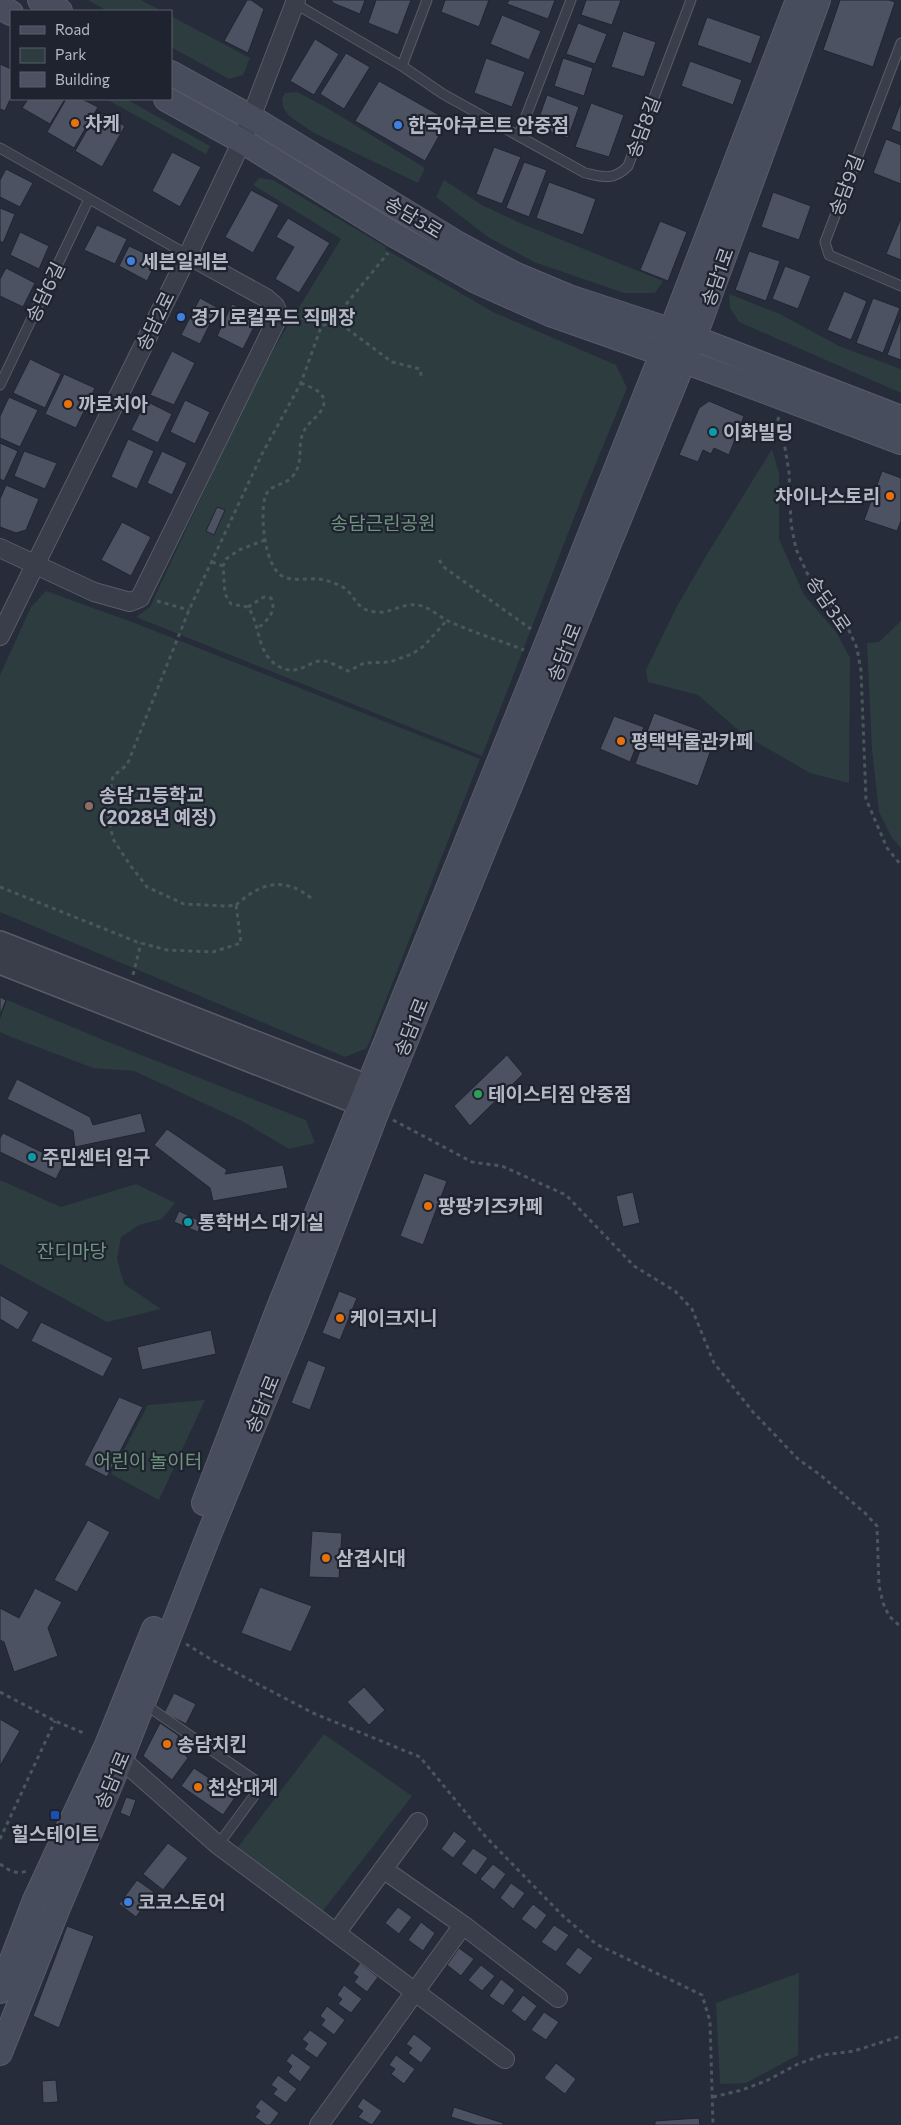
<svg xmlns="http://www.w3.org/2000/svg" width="901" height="2125" viewBox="0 0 901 2125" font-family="Commissioner,'Noto Sans KR',sans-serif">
<rect width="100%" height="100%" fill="#262c3a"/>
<path fill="#2c3c3f" d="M88,0H141L162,11H107Z
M171,16L250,58L243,75L229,79L171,47Z
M297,92L324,106L425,168L418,183L314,133L289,116L283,107L282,99L285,93Z
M106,99H126L210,146L206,154Z
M259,178L273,180L386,247L385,249L493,312L616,365L627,388L584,492L482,756L136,617L150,607L244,405L279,340L341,239L253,185Z
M444,180L482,205L520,223L663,281L655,293H624L534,262L488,237L436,197Z
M729,294L780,314L839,346L901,369V393L739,322L730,308Z
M772,449L779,473V539L804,595L836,632L850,658L849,783L810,773L744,735L698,695L648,682L646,670L676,608L706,556Z
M46,591L132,622L480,759L367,1048L345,1057L0,912V675L31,607Z
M901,621V848L892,838L879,812L872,749L867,643L879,642Z
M7,1000L106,1041L306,1120L315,1143L289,1149L242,1121L134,1071L93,1068L11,1037L0,1032V1019Z
M0,1180L61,1207L136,1184L175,1203L162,1219L139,1225L121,1237L117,1259L124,1284L161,1309L107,1322L0,1264Z
M205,1400L159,1500L111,1474L148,1405Z
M324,1734L412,1796L319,1916L235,1851Z
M799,1973L798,2055L746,2083L720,2084L716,2003Z"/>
<path fill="#4c5262" stroke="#212531" d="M247,0H251L264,9L248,53L224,41Z
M331,0H365L360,14L333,3Z
M376,0H411L398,35L368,23Z
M445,0H489L479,27L441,12Z
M509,0H555L548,19L507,4Z
M586,0H621L612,25L581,15Z
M840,0H889L895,2L873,67L823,50Z
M502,15L541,31L529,60L490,44Z
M707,17L761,36L751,64L697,45Z
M578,23L607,34L595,64L566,54Z
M623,31L656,42L644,77L611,67Z
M315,39L339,54L314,95L290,81Z
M346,53L370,67L344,109L320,94Z
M486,58L525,72L512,107L474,93Z
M563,58L593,68L584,96L554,86Z
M690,61L742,80L733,105L681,86Z
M0,64L11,69V97L5,111L0,109Z
M379,81L448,120L425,161L355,121Z
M547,95L579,107L568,138L536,126Z
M28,99H65L50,124L22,108Z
M66,99H82L98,107L74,148L47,132Z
M901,102V133L891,129Z
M591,103L624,115L609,157L575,147Z
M98,111L125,126L102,167L75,151Z
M886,139L901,145V184L873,173Z
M494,147L521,157L502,204L476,194Z
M172,152L201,167L180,207L152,191Z
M524,162L547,170L529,217L506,208Z
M6,169L33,183L20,207L0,197V180Z
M549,182L596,199L583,235L536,218Z
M251,190L279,205L253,253L225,237Z
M773,192L811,206L799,240L761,227Z
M0,208L15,214L3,243L0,241Z
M288,218L330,243L299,293L275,279L294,247L276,237Z
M901,218V260L886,254Z
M660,221L687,232L668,281L640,270Z
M97,225L127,239L115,264L84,250Z
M20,232L49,246L39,269L10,255Z
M129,246L153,257L155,265L147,281L119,266Z
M749,251L780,261L766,301L735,290Z
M785,266L811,276L798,309L772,299Z
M6,268L35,283L23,307L0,296V279Z
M844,291L867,301L851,340L827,330Z
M200,298L218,308L200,344L181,335Z
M873,298L900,308L883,353L856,343Z
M232,304L259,317L243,349L217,336Z
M901,318V360L887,355Z
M172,351L195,363L174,405L150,395Z
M30,359L61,374L45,408L13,393Z
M64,374L95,388L76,428L45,414Z
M9,397L38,410L20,447L0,438V416Z
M185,400L210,412L195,444L170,432Z
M146,401L172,414L158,443L131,430Z
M709,401L744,416L729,455L714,448L711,454L703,450L698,462L679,455L699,408Z
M128,439L154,451L137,489L111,477Z
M0,443L18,451L4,481L0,479Z
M24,451L57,463L45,489L14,476Z
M162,451L187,463L172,495L147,483Z
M882,471L901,478V521L897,531L864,520Z
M6,485L39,499L26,530L16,533L0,527V499Z
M217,507L225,510L214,535L206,531Z
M122,522L151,537L131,576L101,560Z
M654,713L716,736L698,786L635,764Z
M614,716L644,727L630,762L600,749Z
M0,997L6,1000L0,1015Z
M507,1055L523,1074L470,1126L454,1106Z
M17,1079L90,1117L93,1125L141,1113L146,1132L75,1147L73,1131L7,1099Z
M167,1129L227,1170L225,1174L283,1165L288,1188L213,1201L210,1188L154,1145Z
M3,1133L64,1163L56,1179L0,1152V1138Z
M424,1173L447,1181L423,1245L400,1236Z
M633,1192L640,1223L623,1227L616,1196Z
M179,1211L202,1222L198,1232L174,1222Z
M339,1291L357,1298L340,1340L322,1333Z
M0,1295L29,1312L18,1330L0,1319Z
M41,1322L113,1358L103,1377L31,1341Z
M211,1330L216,1354L142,1370L137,1347Z
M308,1360L326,1367L310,1410L291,1403Z
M119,1397L143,1407L107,1477L84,1465Z
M88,1520L110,1532L77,1592L54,1580Z
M312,1531L342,1533L339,1578L309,1577Z
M260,1587L312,1606L291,1652L241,1633Z
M35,1588L62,1602L48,1628L58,1656L14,1672L4,1642L0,1640V1608L19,1618Z
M364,1687L385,1710L369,1725L347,1702Z
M174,1693L196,1704L186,1724L164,1713Z
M0,1719L20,1731L0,1766Z
M160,1723L178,1735L179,1748L188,1758L172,1780L143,1756Z
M194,1768L236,1796L223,1815L181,1786Z
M126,1797L136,1800L130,1817L120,1813Z
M454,1831L467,1841L453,1858L441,1849Z
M168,1843L188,1858L163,1890L143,1874Z
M473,1848L488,1858L476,1875L461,1864Z
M493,1864L506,1874L494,1890L480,1879Z
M137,1880L154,1892L136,1917L119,1904Z
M511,1883L525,1893L513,1909L500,1898Z
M533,1904L547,1915L536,1930L521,1919Z
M398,1907L412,1917L399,1934L385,1923Z
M421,1922L435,1933L423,1951L408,1940Z
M554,1925L569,1935L556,1952L541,1942Z
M67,1926L94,1936L59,2028L33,2016Z
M578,1947L593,1958L580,1975L565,1964Z
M459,1948L474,1959L461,1976L447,1965Z
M360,1963L378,1977L367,1992L354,1982L358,1977L353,1973Z
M481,1965L495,1976L482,1991L468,1980Z
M501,1979L515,1990L503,2006L489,1996Z
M344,1985L362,1999L351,2013L338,2004L342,1999L337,1995Z
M523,1995L537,2006L525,2022L511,2011Z
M327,2006L345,2020L334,2035L321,2025L325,2020L320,2016Z
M544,2012L559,2022L546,2040L531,2030Z
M310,2030L328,2043L317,2058L304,2049L308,2044L302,2039Z
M414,2034L432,2048L421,2063L408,2053L412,2048L406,2044Z
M292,2053L311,2067L300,2082L288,2072L292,2066L286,2061Z
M396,2055L415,2069L404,2084L391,2074L395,2069L389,2065Z
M556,2063L576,2079L565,2094L544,2078Z
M278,2075L297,2089L286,2103L273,2094L277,2089L271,2085Z
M56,2080L58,2102L43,2103L42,2081Z
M363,2098L382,2111L372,2125L358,2117L363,2111L357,2107Z
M261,2099L279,2113L270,2125H266L255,2117L260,2111L255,2107Z
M454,2107L503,2123V2125H477L451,2117Z
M699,2118L700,2125H655V2121Z"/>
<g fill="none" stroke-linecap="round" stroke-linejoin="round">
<g stroke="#585c68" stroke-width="11">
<path id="service" d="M294,3L402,66L443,94L585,173C603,177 614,181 628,166L691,0
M901,43L825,242L829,255L901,286
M402,66L427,0
M519,134L571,0
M0,148L188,255
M0,385L89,199
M143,1703L262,1785L218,1845"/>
</g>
<g stroke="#585c68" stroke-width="20">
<path id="minor" d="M0,548L94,592L130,602L140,598L279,315L275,306L266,298L188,255
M0,636L188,255L242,141L296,0
M121,1759L218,1845L505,2059
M383,1869L463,1925L558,1998
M336,1933L418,1822
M319,2125L463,1925"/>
</g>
<g stroke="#585c68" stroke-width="24">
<path id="tertiary" d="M0,942L368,1086L385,1089
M0,963L377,1111"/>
</g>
<g stroke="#585c68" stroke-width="26">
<path id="secondary" d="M40,0L60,11
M0,7L11,13
M171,73L252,118L458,244L514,274L569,297L694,338L901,418
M166,99L242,141L394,235L476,281L550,314L706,369L901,442
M204,1503L278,1310L549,638L671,331L798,0
M0,1991L35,1900L107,1745L154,1629
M0,2053L58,1908L121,1759L210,1532L298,1317L377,1111L684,360L694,338L818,0"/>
</g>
<path stroke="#4a575c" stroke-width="3" stroke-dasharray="4 4" stroke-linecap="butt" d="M295,314L321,327
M334,319L392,362L420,369L422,380
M301,383C309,387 322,390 324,400C325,411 314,418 308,425C293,443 307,460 292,477C284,486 269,484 265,497C260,515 264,565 282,576C293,582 308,578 319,579C327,580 334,583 341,586C356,594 355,611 376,612C390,614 402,603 416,605C427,605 437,615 446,620C471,632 499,640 524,650
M779,417L776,424L785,448L789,472L791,524L796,549L807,573L846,624L857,648L861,671L866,799L887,848L901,865
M265,540L239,550L226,559L223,566L225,594L231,604L248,607C258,622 257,639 266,654C273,666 288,674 302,668C309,665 316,660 324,661C332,662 341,669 349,671L364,663L390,662L412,654L424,646L447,620
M439,560L445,568L531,629
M212,562L223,566
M157,601L189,610
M248,607L264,597L271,598C277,611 268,620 258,628
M0,887L137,942L167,950L213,952L241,943L236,905L227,906L184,904L147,887L130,865L113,839L107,810L113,776L127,765L189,610L262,454L301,383L321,327L334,319L388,253
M236,905C260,883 284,876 311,898
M133,975L141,943
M393,1120L472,1162L502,1166L566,1195L634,1266L675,1291L692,1309L714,1363L753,1412L798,1459L819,1474L865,1513L877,1526L879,1586L883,1603L889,1616L901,1627
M186,1644L212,1660L313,1713L420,1757L485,1836L563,1916L596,1944L702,1995L710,2021L713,2125
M0,1692L55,1721L86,1734
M0,1839L55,1721
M0,1864C8,1870 16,1875 27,1871
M713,2097L742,2090L768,2080L798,2064L823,2055L854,2051L901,2036"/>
<use href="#service" stroke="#393e4a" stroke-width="9"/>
<use href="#minor" stroke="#393e4a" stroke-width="18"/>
<use href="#tertiary" stroke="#393e4a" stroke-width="21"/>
<use href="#secondary" stroke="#484d5d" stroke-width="24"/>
</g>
<g fill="#e8710a" stroke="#1f232f" stroke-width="2">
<circle cx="75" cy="123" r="5"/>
<circle cx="68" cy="404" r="5"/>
<circle cx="890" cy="496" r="5"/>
<circle cx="621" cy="741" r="5"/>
<circle cx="428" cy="1206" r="5"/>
<circle cx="340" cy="1318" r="5"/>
<circle cx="326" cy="1558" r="5"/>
<circle cx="167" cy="1744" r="5"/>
<circle cx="198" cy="1787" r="5"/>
</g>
<g fill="#3f7fe0" stroke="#1f232f" stroke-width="2">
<circle cx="398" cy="125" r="5"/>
<circle cx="131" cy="261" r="5"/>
<circle cx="181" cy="317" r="5"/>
<circle cx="128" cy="1902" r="5"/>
</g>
<g fill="#0f9aa8" stroke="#1f232f" stroke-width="2">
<circle cx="713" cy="432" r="5"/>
<circle cx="32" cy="1157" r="5"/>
<circle cx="188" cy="1222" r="5"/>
</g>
<circle fill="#8d6e63" stroke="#1f232f" stroke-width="2" cx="89" cy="806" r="5"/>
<circle fill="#2e9e5b" stroke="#1f232f" stroke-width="2" cx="478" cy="1094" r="5"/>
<rect fill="#1a4fb4" stroke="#1f232f" stroke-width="2" x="50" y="1810" width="10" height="10" rx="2.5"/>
<g text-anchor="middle" stroke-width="4.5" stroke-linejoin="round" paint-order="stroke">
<g font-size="19" font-weight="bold" fill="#b5b9c6" stroke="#1f232f" text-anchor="start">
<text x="85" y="130">차케</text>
<text x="408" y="132">한국야쿠르트 안중점</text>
<text x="141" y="268">세븐일레븐</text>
<text x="191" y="324">경기 로컬푸드 직매장</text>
<text x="78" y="411">까로치아</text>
<text x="723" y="439">이화빌딩</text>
<text x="880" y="503" text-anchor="end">차이나스토리</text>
<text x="631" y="748">평택박물관카페</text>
<text x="99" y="802">송담고등학교<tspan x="99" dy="22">(2028년 예정)</tspan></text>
<text x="488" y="1101">테이스티짐 안중점</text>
<text x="42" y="1164">주민센터 입구</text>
<text x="438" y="1213">팡팡키즈카페</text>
<text x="198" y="1229">통학버스 대기실</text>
<text x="350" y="1325">케이크지니</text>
<text x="336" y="1565">삼겹시대</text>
<text x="177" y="1751">송담치킨</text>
<text x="208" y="1794">천상대게</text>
<text x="55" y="1841" text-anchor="middle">힐스테이트</text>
<text x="138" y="1909">코코스토어</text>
</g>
<g font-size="19" fill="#b5b9c6" stroke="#1f232f">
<text transform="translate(643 127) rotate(-69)" y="7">송담8길</text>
<text transform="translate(846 185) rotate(-69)" y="7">송담9길</text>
<text transform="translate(414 217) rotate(31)" y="7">송담3로</text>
<text transform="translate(717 277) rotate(-70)" y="7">송담1로</text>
<text transform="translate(45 292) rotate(-64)" y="7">송담6길</text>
<text transform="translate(155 321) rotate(-64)" y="7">송담2로</text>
<text transform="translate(829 604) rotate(56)" y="7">송담3로</text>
<text transform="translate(564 652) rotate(-68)" y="7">송담1로</text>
<text transform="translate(411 1027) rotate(-68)" y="7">송담1로</text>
<text transform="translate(262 1404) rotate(-68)" y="7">송담1로</text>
<text transform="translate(112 1780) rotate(-67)" y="7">송담1로</text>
</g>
<g font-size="19" fill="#6f947d" stroke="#1f232f">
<text x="383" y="530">송담근린공원</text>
<text x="72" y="1258">잔디마당</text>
<text x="148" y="1468">어린이 놀이터</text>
</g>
</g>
<rect x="10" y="10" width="162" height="90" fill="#1f232f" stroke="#5b5f6b"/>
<rect x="20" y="26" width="25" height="8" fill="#484d5d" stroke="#5b5f6b"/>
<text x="55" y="35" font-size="15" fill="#b5b9c6">Road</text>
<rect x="20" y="48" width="25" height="15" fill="#2c3c3f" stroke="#5b5f6b"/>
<text x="55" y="60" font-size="15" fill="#b5b9c6">Park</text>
<rect x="20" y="72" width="25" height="15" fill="#4c5262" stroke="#5b5f6b"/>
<text x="55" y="85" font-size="15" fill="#b5b9c6">Building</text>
</svg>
